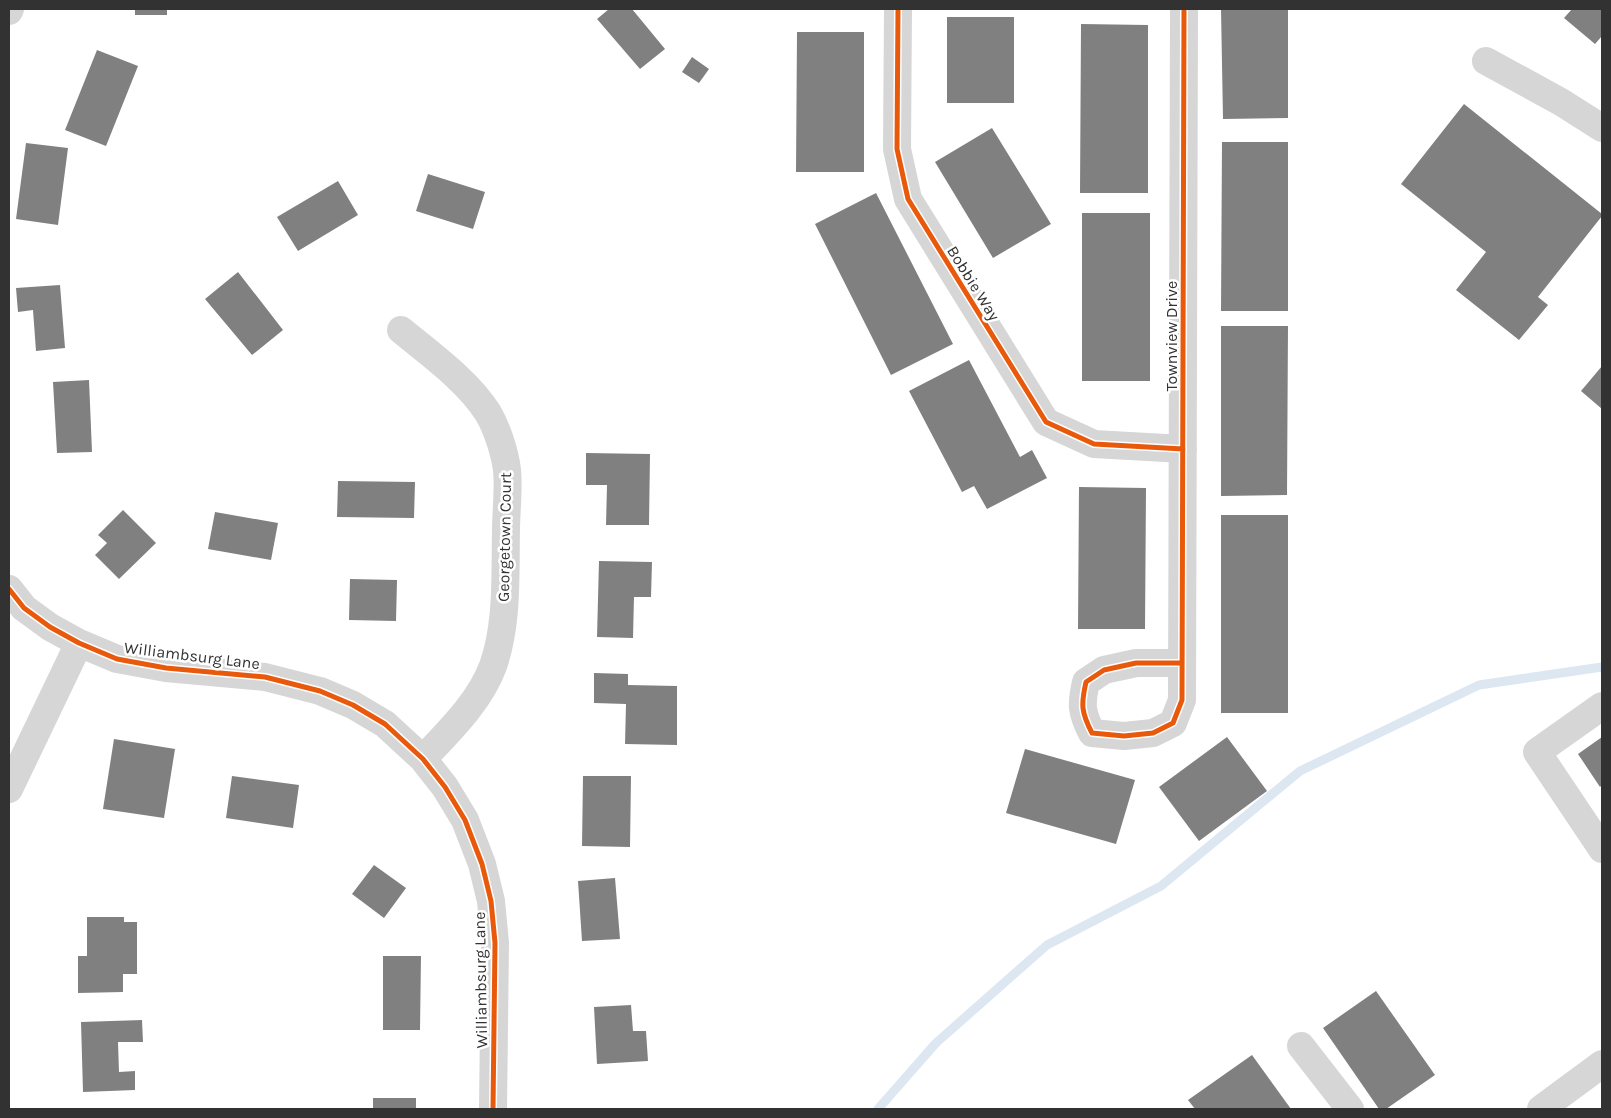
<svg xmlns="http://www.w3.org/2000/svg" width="1611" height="1118" viewBox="0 0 1611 1118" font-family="Karla,sans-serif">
<rect width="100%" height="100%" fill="#fff"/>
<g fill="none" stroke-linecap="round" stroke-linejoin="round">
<path stroke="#dde7f2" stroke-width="9" d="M878,1109L936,1043L1047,945L1161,886L1300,771L1479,685L1602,667"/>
</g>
<path fill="#808080" d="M135,9H167V15H135Z
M609,9H632L665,49L640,69L597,19Z
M1221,9H1288V118L1223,119Z
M1572,9H1602V36L1595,44L1564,18Z
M947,17H1014V103H947Z
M1081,24L1148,25V193H1080Z
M797,32H864V172H796Z
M97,50L138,66L106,146L65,130Z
M692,57L709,69L699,83L682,72Z
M1464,104L1602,214V216L1538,297L1548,305L1519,340L1456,290L1486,252L1401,184Z
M992,128L1051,224L993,258L935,162Z
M1222,142H1288V311H1221Z
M26,143L68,148L58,225L16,219Z
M428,174L485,192L473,229L416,211Z
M338,181L358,215L298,251L277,217Z
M876,193L953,344L891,375L815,224Z
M1082,213H1150V381H1082Z
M238,272L283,330L252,355L205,299Z
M60,285L65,348L36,351L33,310L18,312L16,288Z
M1221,326H1288L1287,495L1221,496Z
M969,360L1020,457L1032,450L1047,478L987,509L974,486L962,492L909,391Z
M1602,366V409L1581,391Z
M89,380L92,452L57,453L53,382Z
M586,453L650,454L649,525H606L607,485H586Z
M338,481L415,482L414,518L337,517Z
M1079,487L1146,488L1145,629H1078Z
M123,510L156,543L119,579L95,555L107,543L98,535Z
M215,512L278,523L271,560L208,549Z
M1221,515H1288V713H1221Z
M599,561L652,562L651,597H634L633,638L597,637Z
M350,579L397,580L396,621L349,620Z
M594,673L628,674V685L677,686V745L625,744L626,704L594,703Z
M1227,737L1267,791L1199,841L1159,787Z
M1602,737V785L1600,787L1578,754Z
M114,739L175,749L164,818L103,809Z
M1025,749L1135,780L1116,844L1006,813Z
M232,776L299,785L293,828L226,818Z
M583,776H631L630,847L582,846Z
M374,865L406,888L384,918L352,894Z
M615,878L620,939L582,941L578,881Z
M87,917H124V922H137V974H123V992L78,993V956H87Z
M383,956H421L420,1030H383Z
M1376,991L1435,1075L1386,1109H1379L1323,1028Z
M631,1005L633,1031H646L648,1061L597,1064L594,1007Z
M142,1020L143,1042H118L119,1072L135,1071V1090L83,1092L81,1022Z
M1252,1055L1291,1109H1195L1188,1100Z
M373,1098H416V1109H373Z"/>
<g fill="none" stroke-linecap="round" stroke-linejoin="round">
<path stroke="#d6d6d6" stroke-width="28" d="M898,9L897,149L908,199L1046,422L1094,444L1183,449
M9,11L10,9
M1486,61L1561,102L1602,128
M401,330C430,354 468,381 488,413C497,428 505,453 507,470C509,490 506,511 506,531C505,575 508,623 493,666C479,703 449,731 423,759
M9,589L24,608L50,627L79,643L117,659L166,668L265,677L320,691L353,705L385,724L423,759L445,787L465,820L482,864L491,901L495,943L493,1109
M1182,663H1136L1104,670L1086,682C1081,704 1081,712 1092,733L1124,736L1153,733L1173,723L1182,700L1184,9
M1602,706L1537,752L1602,849
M9,789L79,643
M1301,1046L1350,1109
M1541,1109L1602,1064"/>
<g stroke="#fff" stroke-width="8">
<path id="cycleway" d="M898,9L897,149L908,199L1046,422L1094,444L1183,449
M9,589L24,608L50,627L79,643L117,659L166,668L265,677L320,691L353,705L385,724L423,759L445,787L465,820L482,864L491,901L495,943L493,1109
M1182,663H1136L1104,670L1086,682C1081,704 1081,712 1092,733L1124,736L1153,733L1173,723L1182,700L1184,9"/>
</g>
<use href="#cycleway" stroke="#e8590c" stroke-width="5"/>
</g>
<g text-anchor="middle" stroke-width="5" stroke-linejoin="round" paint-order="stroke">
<g font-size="16" fill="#323232" stroke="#fff">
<text transform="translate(974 283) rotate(58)" y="6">Bobbie Way</text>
<text transform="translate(1171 336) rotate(-90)" y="6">Townview Drive</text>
<text transform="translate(504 537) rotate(-89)" y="6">Georgetown Court</text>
<text transform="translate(192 655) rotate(7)" y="6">Williambsurg Lane</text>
<text transform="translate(480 980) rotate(-91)" y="6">Williambsurg Lane</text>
</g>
</g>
<rect width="1611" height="1118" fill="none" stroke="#323232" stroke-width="20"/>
</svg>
